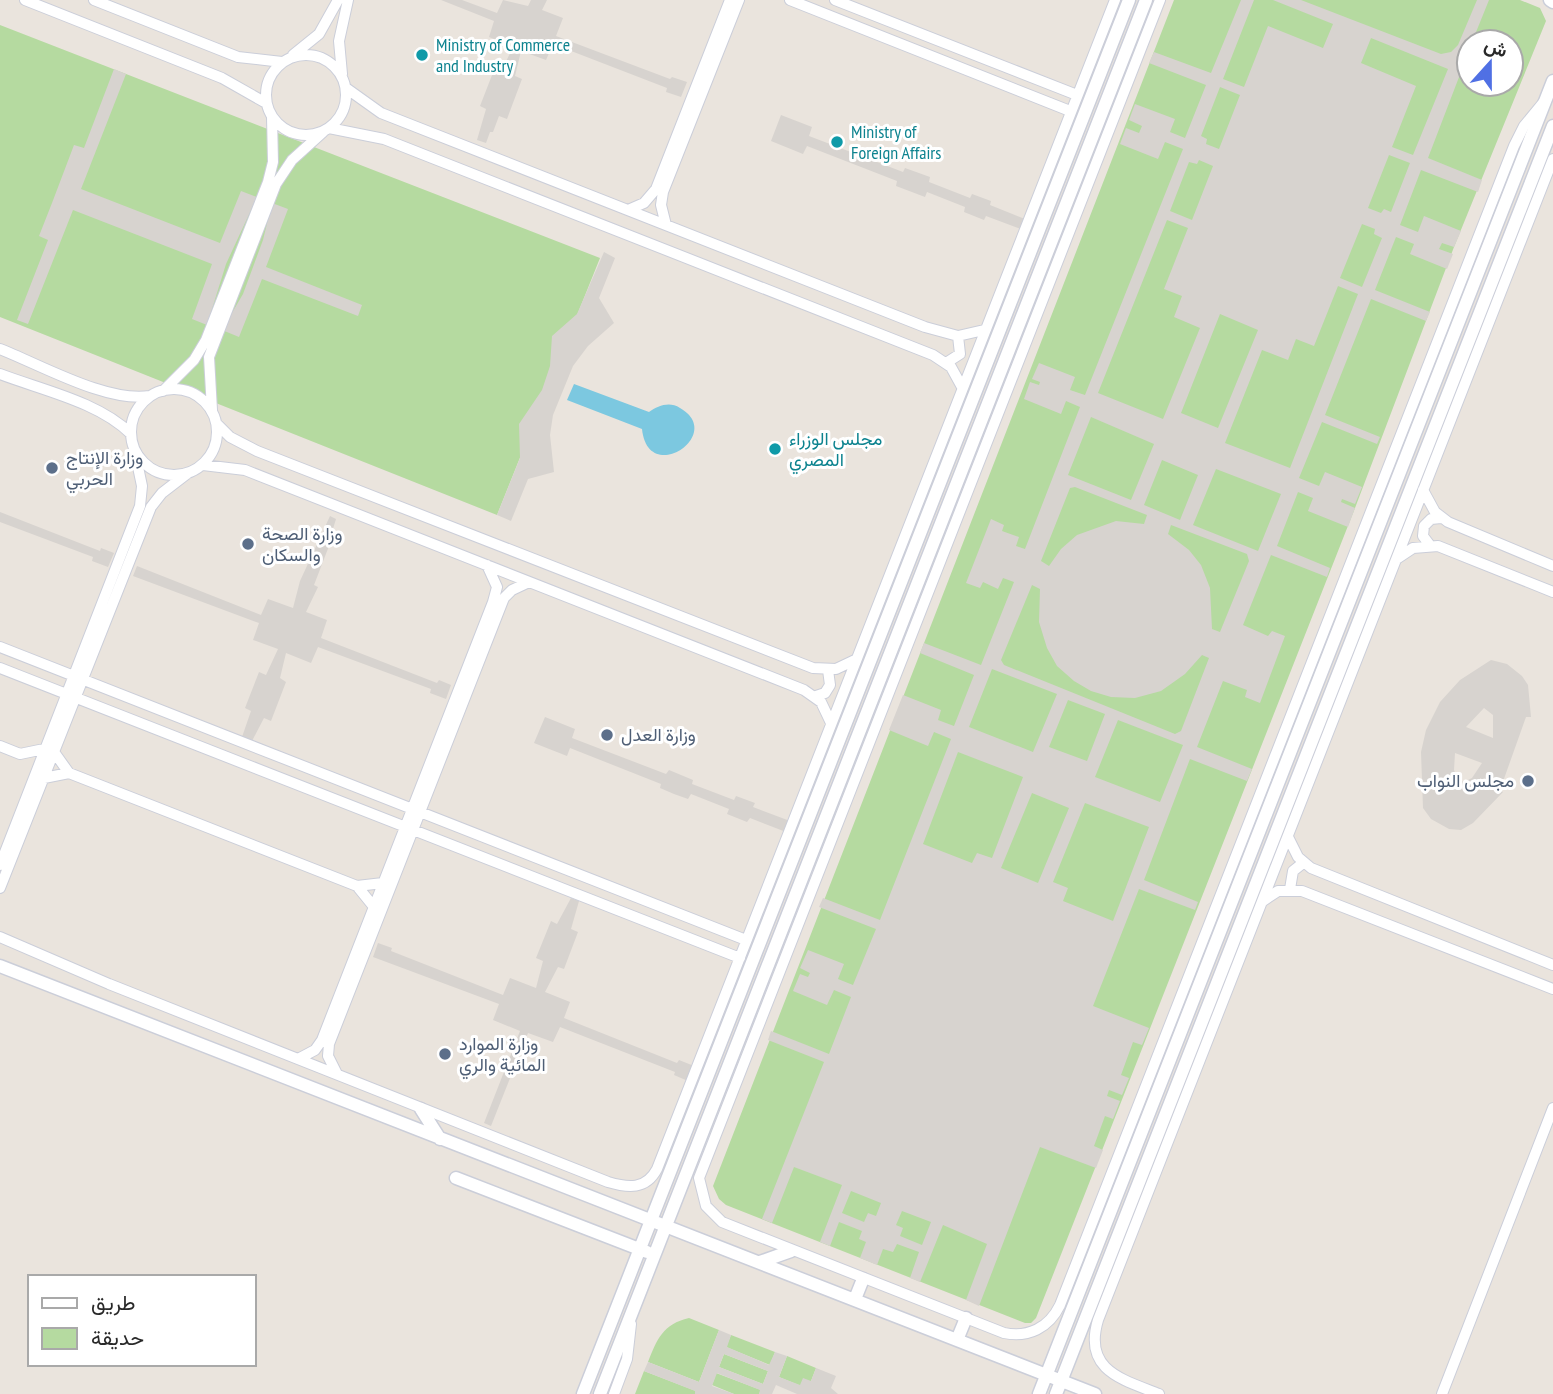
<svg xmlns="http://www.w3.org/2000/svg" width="1553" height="1394" viewBox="0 0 1553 1394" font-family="'PT Sans Narrow',Vazirmatn,sans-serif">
<rect width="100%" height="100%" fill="#eae4dd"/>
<path fill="#b5daa0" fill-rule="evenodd" d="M1174,0H1520L1540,8L1546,21L1454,247L1355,508L1036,1318L1031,1323H1025L726,1205L719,1199L713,1186ZM1469,42H1511V84H1469Z
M0,25L600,258L497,515L0,317Z
M689,1318L719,1330L699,1382L648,1362C657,1339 663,1324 689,1318Z
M731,1335L775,1352L770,1365L726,1347Z
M724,1354L768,1371L763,1384L719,1367Z
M787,1356L816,1368L811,1381L801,1386L779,1377Z
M644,1371L696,1391L695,1394H635Z
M716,1373L761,1390L759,1394H734L712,1385Z"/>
<path fill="#d7d3cf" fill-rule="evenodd" d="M441,0H462L497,13L503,0L528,6L531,0H547L542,10L563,18L556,36L670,79L672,77L687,82L681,97L666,92L667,88L553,44L546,60L521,51L515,76L522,79L507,119L499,116L493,132H490L486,143L477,140L486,109L480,106L494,70L501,72L513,47L489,37L494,21Z
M1241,0H1254L1223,79L1244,87L1268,26L1323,48L1333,24L1273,0H1301L1441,54L1451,52L1458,45L1477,0H1489L1472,42H1469V51L1428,158L1482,180L1478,192L1421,170L1400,225L1418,232L1424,216L1461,231L1454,247L1442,243L1439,249L1453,254L1447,269L1410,254L1414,244L1396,237L1375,290L1430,312L1426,321L1371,299L1325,415L1380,437L1377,444L1322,422L1299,478L1319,486L1325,472L1362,487L1355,504L1342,499L1341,502L1355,508L1348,527L1308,511L1313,498L1298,492L1277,546L1330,568L1327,577L1271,555L1243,625L1268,636L1272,631L1285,636L1260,703L1245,697L1247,690L1223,681L1197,747L1252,769L1247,781L1190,759L1144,880L1198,902L1195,910L1139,889L1093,1006L1149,1028L1142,1045L1133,1042L1121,1075L1129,1078L1122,1095L1109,1090L1107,1096L1120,1101L1113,1119L1105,1116L1094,1146L1103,1150L1096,1168L1040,1147L979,1306L966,1300L987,1244L943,1225L920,1282L910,1278L919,1252L897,1244L893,1252L883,1249L877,1265L860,1258L866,1242L859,1239L862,1231L839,1222L830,1246L820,1242L842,1185L794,1167L772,1223L762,1219L824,1062L768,1040L771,1031L829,1054L851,997L834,990L827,1005L793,991L800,974L808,977L810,973L800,968L808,950L844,964L838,979L853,985L876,929L819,907L823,898L880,920L951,739L934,732L928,746L889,730L903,695L941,710L938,720L954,726L974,675L920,653L924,643L981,665L1014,582L1003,578L998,589L983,582L980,588L966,583L991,519L1004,525L1002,531L1019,537L1016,546L1025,549L1080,407L1066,401L1061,414L1024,399L1030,382L1039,385L1040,382L1032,379L1039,363L1075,377L1070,390L1085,395L1183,149L1165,142L1158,159L1120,144L1126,128L1139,133L1142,126L1129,120L1135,104L1175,119L1170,132L1185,138L1206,85L1149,63L1154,52L1211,73ZM1371,38L1448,69L1413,155L1392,147L1416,86L1361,63ZM1220,87L1240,95L1219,149L1206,144L1207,139L1201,136ZM1389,155L1410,163L1391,212L1384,209L1381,213L1368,208ZM1199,160L1213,166L1192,220L1170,211L1189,162L1197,164ZM1167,220L1188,228L1164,289L1182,296L1174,317L1200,328L1163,419L1098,393ZM1362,224L1375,229L1374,234L1382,238L1362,287L1340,278ZM1338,286L1358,294L1290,468L1225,443L1262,350L1288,360L1296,339L1314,346ZM1220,314L1258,330L1218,428L1181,413ZM1091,417L1154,444L1131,500L1068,475ZM1162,460L1198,475L1180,520L1144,505ZM1216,469L1281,494L1258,551L1193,525ZM1075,487L1147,515L1144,524L1116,521L1077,535L1061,549L1049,566L1041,561L1070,488ZM1171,525L1247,554L1249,561L1220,632L1212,629L1210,588L1201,565L1189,550L1168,534ZM1032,585L1040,589L1039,622L1047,648L1057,666L1074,681L1091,691L1111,697L1135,698L1161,691L1185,674L1202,655L1209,658L1181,731L1175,734L1004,665L1001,660ZM992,669L1057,694L1033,752L969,727ZM1068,700L1105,714L1087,761L1049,747ZM1118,720L1183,745L1160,802L1095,777ZM958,752L1023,777L992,858L977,853L972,863L923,844ZM1032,793L1069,808L1038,883L1001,868ZM1085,803L1149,827L1113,921L1063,901L1068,888L1053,882ZM851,1191L881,1203L876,1216L868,1213L864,1222L842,1213ZM902,1211L931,1222L922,1245L900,1236L903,1228L896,1225Z
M114,69L126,74L81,189L220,243L241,191L257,197L226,264L207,325L192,319L212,264L73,210L28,324L17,320L48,240L39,236L52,203L74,145L84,148Z
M781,115L812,127L809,136L903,172L905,168L930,177L929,182L970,198L972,194L991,201L990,205L1025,219L1021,229L986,216L984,220L964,212L965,207L927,192L925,197L896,186L897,181L807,146L803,154L771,141Z
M272,203L288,209L266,267L362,305L358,316L262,279L239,337L222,330L243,294L263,240Z
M604,252L615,258L599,298L614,323L588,346L573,366L553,415L550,435L554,472L528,479L511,521L497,515L520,458L519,424L542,390L550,366L552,336L577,314Z
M0,512L100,551L101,548L114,553L108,567L92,561L93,557L0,522Z
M330,516L336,519L332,532L334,533L314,585L318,587L306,612L327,620L321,638L437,683L439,680L451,685L446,699L430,693L431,689L318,647L311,663L286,653L280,678L286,682L271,721L264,718L252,741L242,737L251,711L245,708L259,672L266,675L278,649L253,640L259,623L133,576L137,566L261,615L268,599L293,608L300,581Z
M1491,660L1507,664L1522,676L1528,685L1531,717H1526L1500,790L1503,792L1473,823L1461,830L1449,829L1431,819L1423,808L1421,752L1426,730L1440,702L1460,680ZM1484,708L1493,715V738L1466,727ZM1455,753L1482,763L1472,778L1464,782L1458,780L1454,770Z
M545,717L575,729L572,738L666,774L669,770L693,780L692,784L734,800L736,796L755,803L753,807L790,821L786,832L750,818L747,822L727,814L729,809L691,794L688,799L674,794L660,788L661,784L570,748L567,756L534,743Z
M571,898L579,901L571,929L578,932L564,969L558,967L545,992L570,1002L564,1018L677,1063L679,1060L694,1066L688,1081L674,1075L675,1072L560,1027L553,1042L528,1033L491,1126L484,1123L520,1031L493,1020L499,1004L373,957L378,943L392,948L391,951L503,995L510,978L536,988L543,961L536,958L551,921L557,924Z
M719,1330L731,1335L727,1347L769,1365L775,1352L787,1356L779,1377L800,1385L803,1378L811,1381L816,1368L836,1376L831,1388L838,1394H797L776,1385L772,1394H759L760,1390L717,1373L712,1386L734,1394H695V1391L644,1371L648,1362L699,1382ZM724,1354L768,1371L763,1384L719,1367Z"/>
<path fill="#7cc8e0" d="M574,384L649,412C658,406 669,401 680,408C726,434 648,487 642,429L567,400Z"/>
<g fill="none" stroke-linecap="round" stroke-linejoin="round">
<g stroke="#cbced9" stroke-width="12">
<path id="minor" d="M25,0L222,78L266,103
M94,0L238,57L282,62
M790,0L1070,111
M835,0L1077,95
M1160,0L699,1178L706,1206L722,1222L1004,1333C1028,1338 1049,1328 1060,1305L1514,146L1524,126L1543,103
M266 95a40 40 0 1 1 80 0a40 40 0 1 1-80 0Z
M293,55L319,34L338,0
M342,74L339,41L348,0
M346,88L381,113L925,327L958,336L984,330
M329,128L384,139L933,355L951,367L962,387
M628,210L644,203L656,189L730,0
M666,225L661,205L663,192L739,0
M0,349C41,365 107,403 150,396
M946,363L960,354L958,336
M0,374C42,390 99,402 131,434
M131 432a43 43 0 1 1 86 0a43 43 0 1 1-86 0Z
M163,391L194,360L206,340L268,182L273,162L272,117
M212,410L209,357L276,184L292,160L323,132
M217,424L230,437L257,451L813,668L836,669L855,660
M203,465L245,470L804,690L821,702L831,723
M1423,490L1435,512L1448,522L1553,566
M1429,544L1423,536L1424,526L1431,519L1441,518
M1398,558L1413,548L1438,546L1553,592
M0,647L746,940
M0,668L740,958
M816,696L825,693L830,685L828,670
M0,746L20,754L44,749
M54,752L69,773L357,886L374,907
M44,778L69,773
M1288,837L1298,857L1311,868L1553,965
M0,865L140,506L142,486L134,448
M357,886L383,883
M0,888L151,507L162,493L188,473
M1290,889L1293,871L1303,863
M1263,901L1278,891H1302L1553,989
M0,937L109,984L608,1182C628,1188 646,1190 657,1169L1115,0
M298,1059L315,1050L322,1040L493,602L497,587L487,565
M337,1074L328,1056L329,1044L504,598L512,590L529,582
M614,1394L627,1359L631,1324
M1159,1394C1121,1379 1083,1370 1098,1320L1553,159
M1442,1394L1553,1108"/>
</g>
<g stroke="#cbced9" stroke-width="15">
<path id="tertiary" d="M1550,0L1553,2
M0,966L1095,1394
M421,1109L440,1139
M456,1178L647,1252
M760,1262L791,1251
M855,1299L863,1279
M957,1340L966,1318
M583,1394L1129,0
M600,1394L1146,0
M1039,1394L1553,81
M1056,1394L1553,126"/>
</g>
<use href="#minor" stroke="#fff" stroke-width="10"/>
<use href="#tertiary" stroke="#fff" stroke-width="12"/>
</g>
<g fill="#0f9aa8" stroke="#fff" stroke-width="2.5">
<circle cx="422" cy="55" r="7"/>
<circle cx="837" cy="142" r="7"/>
<circle cx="775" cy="449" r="7"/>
</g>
<g fill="#5c6f8a" stroke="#fff" stroke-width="2.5">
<circle cx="52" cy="468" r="7"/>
<circle cx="248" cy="544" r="7"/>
<circle cx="607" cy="735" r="7"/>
<circle cx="1528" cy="781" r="7"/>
<circle cx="445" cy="1054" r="7"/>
</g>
<g text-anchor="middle" stroke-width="6" stroke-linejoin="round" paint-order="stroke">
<g font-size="18" fill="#0d838f" stroke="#fff" text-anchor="start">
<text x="436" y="51">Ministry of Commerce<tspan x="436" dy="21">and Industry</tspan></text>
<text x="851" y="138">Ministry of<tspan x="851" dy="21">Foreign Affairs</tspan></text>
<text x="789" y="445">مجلس الوزراء<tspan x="789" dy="21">المصري</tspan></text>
</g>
<g font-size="18" fill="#4e5e75" stroke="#fff" text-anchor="start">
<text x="66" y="464">وزارة الإنتاج<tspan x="66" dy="21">الحربي</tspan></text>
<text x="262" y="540">وزارة الصحة<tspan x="262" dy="21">والسكان</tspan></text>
<text x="621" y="741">وزارة العدل</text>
<text x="1514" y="787" text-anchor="end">مجلس النواب</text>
<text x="459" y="1050">وزارة الموارد<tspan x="459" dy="21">المائية والري</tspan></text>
</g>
</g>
<rect x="28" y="1275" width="228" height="91" fill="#ffffff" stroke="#a9a9a9" stroke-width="2"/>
<rect x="42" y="1298" width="35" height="10" fill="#ffffff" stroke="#a9a9a9" stroke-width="2"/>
<text x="91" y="1310" font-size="21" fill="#292929">طريق</text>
<rect x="42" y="1328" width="35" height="21" fill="#b5daa0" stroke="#a9a9a9" stroke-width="2"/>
<text x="91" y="1345" font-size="21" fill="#292929">حديقة</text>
<g transform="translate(1490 63) rotate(21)"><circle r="33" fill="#ffffff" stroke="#a9a9a9" stroke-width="2"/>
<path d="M0-5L12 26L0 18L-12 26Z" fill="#5070e4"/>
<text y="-10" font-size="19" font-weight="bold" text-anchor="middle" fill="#292929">ش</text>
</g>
</svg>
